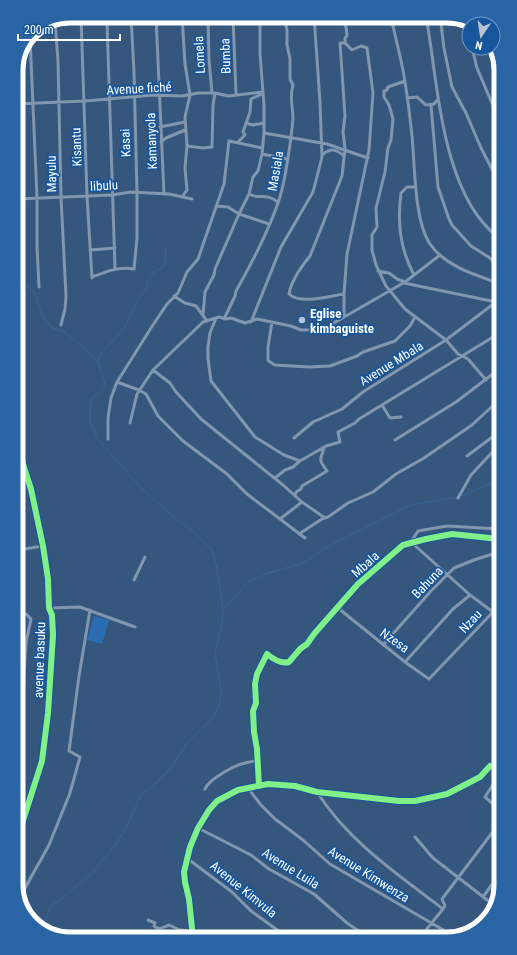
<svg xmlns="http://www.w3.org/2000/svg" width="517" height="955" viewBox="0 0 517 955" font-family="'Roboto Condensed',sans-serif">
<rect width="100%" height="100%" fill="#35577e"/>
<path fill="#2b6db3" d="M94,616L109,620L102,644L87,640Z"/>
<g fill="none" stroke-linecap="round" stroke-linejoin="round">
<path stroke="#376496" stroke-width="1" d="M165,247L166,253L165,262L163,267L154,272L148,281L146,289L137,301L125,327L99,356C94,373 118,385 93,397L90,407V422L98,439L140,487L175,518L194,532L212,550L217,568L223,609
M17,277L34,292L42,315L52,328L63,331L68,335L90,353L97,362
M461,496L493,482L499,481
M39,929L46,918L51,905L59,901L92,873L115,845L126,828L141,795L155,784L172,767L186,744L212,719L220,704L221,688L215,653L222,624L223,610L247,583L268,573L300,564L309,560L323,549L411,505L458,497"/>
<path stroke="#8097af" stroke-width="3" d="M81,16L87,196L92,278
M156,16L164,194
M182,16L185,64L190,95L185,117L187,146L185,168L187,190L182,197
M208,16L209,60L212,93
M233,16L236,95
M341,16L346,27L347,36L345,38V43H340L345,116L343,132L345,149L342,176L310,256C301,267 291,281 289,294C300,305 330,296 344,294
M391,16C395,38 402,60 405,82C408,100 410,118 412,136C415,166 414,220 430,244C445,266 475,275 498,283
M426,16C438,81 441,194 498,237
M440,16L444,48L452,87L466,113L481,148L497,179
M107,21L115,269
M465,21L469,37
M55,22L58,61L61,197L66,296L65,309L61,325
M30,37L37,198V246L39,287
M472,48L477,68L497,115
M405,81L388,87L387,90L384,91V97L389,105L393,119L391,140L388,148L385,172L376,208L377,227L372,235V250L376,265L386,286L405,309L446,340L458,354L468,359L486,380
M407,98L417,97L426,105L434,104L438,99
M16,104L85,101L154,95L182,96L198,93H215L229,96L262,92
M431,105L438,187L449,219L452,225L471,246L490,258L498,268
M246,123L253,125L264,123
M160,127L185,122
M264,133L327,144L368,158
M161,142L166,138L185,130
M238,142L245,135L243,132L250,112L251,99L262,94
M187,146L203,148L212,147L213,105L215,93
M262,154L288,159
M323,154C331,148 336,149 344,156
M249,194C259,200 265,192 278,202
M17,199L112,195L131,192L169,194L192,199
M216,206L228,207L239,214L269,224
M90,250L115,248
M378,271L389,273L397,279L405,282
M414,275C400,248 397,223 401,193L407,187H416
M92,277C106,272 119,266 134,269L137,238V193L134,72L131,16
M404,283L496,302
M174,296L185,303L196,306L207,321
M203,315L205,292L214,275L215,269L239,214L249,194L253,177L258,171L262,154L264,133V105L260,54V16
M344,316V294L347,254L369,150L373,93L367,48L361,46L352,50L345,43
M216,318L210,333L208,347V359L211,381L255,437L284,455L300,461
M224,319L235,296L236,291C253,261 270,229 280,197C284,184 286,170 288,158C290,145 292,131 293,118C293,105 289,99 293,85L290,79V59L287,45V30L284,16
M251,322L281,247L313,192L322,157L320,102L314,16
M272,322L268,347V360L270,362L275,365L309,367L330,366L357,356L363,352L395,341L410,326L415,317
M153,370L170,383L176,392L201,419L283,485L302,502L325,518
M117,382L139,390L146,394L158,416L183,441L227,474L247,494L305,538
M382,405L390,418L401,417
M130,423L137,394L153,370L203,322L219,317L226,319L231,318L245,323L257,319L291,326L301,330H313L325,328L405,282L440,255
M294,438L313,422L342,409L363,392L446,340L496,302
M108,439V418L111,398L117,382L151,328L167,304L178,293L187,272L198,259L224,184L229,141L262,148
M395,440L456,402L498,370
M18,442L20,455L31,489L43,546L48,579L49,608L52,615L53,635L48,713L42,761L20,830
M467,456L499,432
M275,478L285,470L293,467L300,461L326,446L340,442L338,432L355,423L359,419L498,334
M295,496L296,492L301,489L302,486L327,471C318,458 320,462 324,448
M458,498L471,475L499,445
M280,519L302,502
M299,534L322,519L328,517L348,503L373,492L396,474L424,458L472,425L499,400
M411,542L470,595L493,612
M411,542L418,531L447,526L499,529
M18,550L43,546
M134,580L145,557
M19,590V599
M49,608L80,607L135,627
M338,608L405,662L453,609L470,595
M19,614H26L31,619L26,642L23,695L19,715
M383,645L431,591L454,568L474,560L499,552
M494,652L500,645
M405,662L429,679L493,612L500,618
M500,773L485,797L501,811
M259,786L257,749L254,732L253,711L256,703L255,684L257,674L267,654C273,659 282,664 289,662L300,649L307,644L314,634L358,584L403,545L426,539L452,534L499,539
M248,788L261,805L275,819L303,840L330,864L452,935
M205,789C209,779 235,765 245,763C249,762 254,761 258,761
M317,792C349,842 397,874 443,909
M198,828L251,855L269,869L314,894L347,923L366,936
M415,837L433,858L495,906
M188,859L232,892L251,911L287,937
M20,897L49,845L70,793L80,757L69,751L79,676L90,610
M483,897L501,872
M148,920L155,923L154,926C159,931 164,927 169,925L180,930L192,931
M117,934L126,938
M422,935L443,909L445,906L442,899L501,821
M193,938L189,899L185,882L184,872L190,847L198,828L209,810L217,801L238,790L268,784L295,786L317,792L399,801H415L447,794L480,777L490,766"/>
<g stroke="#16569d" stroke-width="8">
<path id="cycleway" d="M18,442L20,455L31,489L43,546L48,579L49,608L52,615L53,635L48,713L42,761L20,830
M259,786L257,749L254,732L253,711L256,703L255,684L257,674L267,654C273,659 282,664 289,662L300,649L307,644L314,634L358,584L403,545L426,539L452,534L499,539
M193,938L189,899L185,882L184,872L190,847L198,828L209,810L217,801L238,790L268,784L295,786L317,792L399,801H415L447,794L480,777L490,766"/>
</g>
<use href="#cycleway" stroke="#82f089" stroke-width="6"/>
</g>
<circle fill="#b8c4d2" stroke="#16569d" stroke-width="1.5" cx="302" cy="320" r="4"/>
<g text-anchor="middle" stroke-width="3.5" stroke-linejoin="round" paint-order="stroke">
<g font-size="13" fill="#fff" stroke="#16569d">
<text transform="translate(199 55) rotate(-93)" y="5">Lomela</text>
<text transform="translate(225 56) rotate(-92)" y="5">Bumba</text>
<text transform="translate(139 88) rotate(-3)" y="5">Avenue fiché</text>
<text transform="translate(151 141) rotate(-92)" y="5">Kamanyola</text>
<text transform="translate(125 143) rotate(-92)" y="5">Kasai</text>
<text transform="translate(76 147) rotate(-92)" y="5">Kisantu</text>
<text transform="translate(275 171) rotate(-80)" y="5">Masiala</text>
<text transform="translate(51 174) rotate(-91)" y="5">Mayulu</text>
<text transform="translate(104 185) rotate(-3)" y="5">libulu</text>
<text transform="translate(391 363) rotate(-32)" y="5">Avenue Mbala</text>
<text transform="translate(365 564) rotate(-42)" y="5">Mbala</text>
<text transform="translate(427 582) rotate(-46)" y="5">Bahuna</text>
<text transform="translate(470 621) rotate(-47)" y="5">Nzau</text>
<text transform="translate(395 640) rotate(35)" y="5">Nzesa</text>
<text transform="translate(39 660) rotate(-88)" y="5">avenue basuku</text>
<text transform="translate(291 868) rotate(32)" y="5">Avenue Luila</text>
<text transform="translate(369 874) rotate(32)" y="5">Avenue Kimwenza</text>
<text transform="translate(244 889) rotate(39)" y="5">Avenue Kimvula</text>
</g>
<g font-size="13" font-weight="bold" fill="#fff" stroke="#16569d" text-anchor="start">
<text x="310" y="318">Eglise<tspan x="310" dy="15">kimbaguiste</tspan></text>
</g>
</g>
<path d="M0 0H517V955H0ZM70 23H447A47 47 0 0 1 494 70V885A47 47 0 0 1 447 932H70A47 47 0 0 1 23 885V70A47 47 0 0 1 70 23Z" fill="#2964a5" fill-rule="evenodd"/>
<path fill="none" stroke="#fff" stroke-width="5" d="M70 23H447A47 47 0 0 1 494 70V885A47 47 0 0 1 447 932H70A47 47 0 0 1 23 885V70A47 47 0 0 1 70 23Z"/>
<g transform="translate(481 36) rotate(193)"><circle r="19" fill="#16569d" stroke="#739ac4"/>
<path d="M0-3L7 15L0 10L-7 15Z" fill="#b8c4d2"/>
<text y="-6" font-size="11" font-weight="bold" text-anchor="middle" fill="#ffffff">N</text>
</g>
<path d="M18 34v6h102v-6" fill="none" stroke="#ffffff" stroke-width="2"/>
<text x="24" y="34" font-size="12" fill="#ffffff" stroke="#16569d" stroke-width="3" paint-order="stroke">200 m</text>
</svg>
